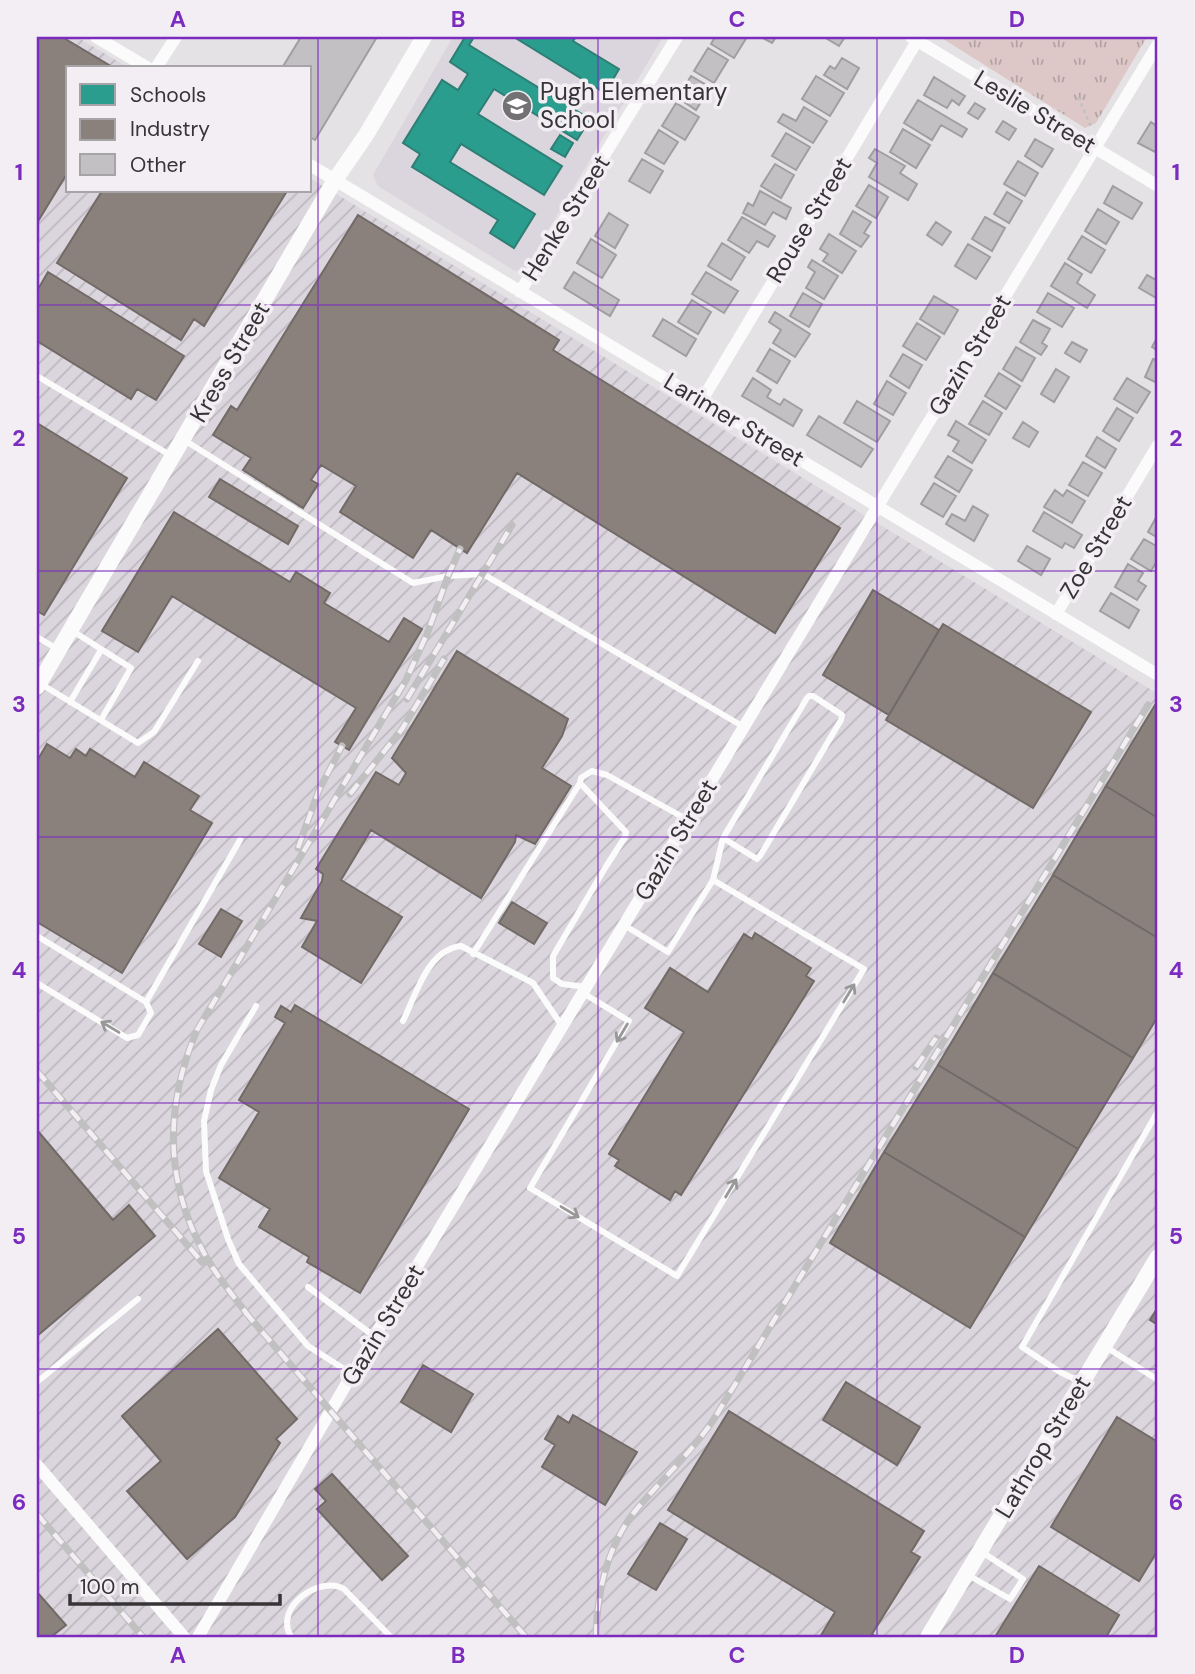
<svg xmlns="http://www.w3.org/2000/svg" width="1195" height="1674" viewBox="0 0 1195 1674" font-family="'DM Sans',sans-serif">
<defs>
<pattern id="industrial-furrows" width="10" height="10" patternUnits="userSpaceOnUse" patternTransform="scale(1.75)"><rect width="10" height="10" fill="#dbd5dd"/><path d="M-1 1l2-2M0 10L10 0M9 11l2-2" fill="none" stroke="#bdb7be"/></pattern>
<pattern id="grass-tufts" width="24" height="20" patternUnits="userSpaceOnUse" patternTransform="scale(1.75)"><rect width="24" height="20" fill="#ddc7c7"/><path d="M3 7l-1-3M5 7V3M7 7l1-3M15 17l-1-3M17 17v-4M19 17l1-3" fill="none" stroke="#b4a2a2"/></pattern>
</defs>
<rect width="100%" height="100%" fill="#e4e2e5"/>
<path fill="#dbd5dd" d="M453,37H663L525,269L515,271L378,186L373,175Z"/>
<path fill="url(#industrial-furrows)" d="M37,37H77L129,68H68V191H310V178L1158,694V1637H37Z"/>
<path fill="url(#grass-tufts)" d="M940,37H1147L1096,123L1085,128Z"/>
<path fill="#2a9d8f" stroke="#2e7e74" stroke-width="2" d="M465,37H474L469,45L590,119L577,140L494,89L478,114L562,166L544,195L461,144L450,162L535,214L514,248L490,233L498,220L412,167L420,154L403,143L442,80L458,90L468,74L450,62Z
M514,37H576L573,41L619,69L605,93Z
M560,135L573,143L565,157L551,149Z"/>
<path fill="#8a817c" stroke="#716a67" stroke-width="2" d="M37,37H62L114,68H68V172L37,223Z
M102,191H287L204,326L194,319L181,340L57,263Z
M358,215L559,340L553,350L840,528L775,633L517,473L467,553L431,530L413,558L340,512L356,486L321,465L311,480L318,484L303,508L243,470L251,458L213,435L231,406L237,410Z
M48,272L184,356L156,400L137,389L131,399L37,341V291Z
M37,423L127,478L44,615L37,611Z
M220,479L298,526L288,544L209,497Z
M174,512L290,582L296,572L330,593L324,603L389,642L404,618L422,629L349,750L335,742L356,708L172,596L138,652L102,631Z
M873,590L939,630L889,715L823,675Z
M943,624L1091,712L1033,808L886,720Z
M457,651L568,719L562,736L542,768L571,786L535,844L516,835L515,842L481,898L371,830L341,880L402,917L361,983L302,947L317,921L301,918L322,881L323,874L316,869L376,772L399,785L406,773L392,758Z
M1158,700V818L1106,786Z
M47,744L70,758L76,749L86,756L90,749L135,777L144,762L199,796L190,810L212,823L122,973L37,922V761Z
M1106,786L1158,818V938L1053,875Z
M1053,875L1158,938V1016L1133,1058L993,973Z
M512,902L547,923L534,944L499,923Z
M221,909L242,921L221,957L199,944Z
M755,933L811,968L806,976L814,981L681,1195L675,1191L670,1200L615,1166L619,1160L609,1154L684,1032L645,1008L670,968L708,992L744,934L752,939Z
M993,973L1133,1058L1078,1149L938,1065Z
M295,1005L469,1109L360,1293L307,1262L309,1257L259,1227L270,1209L219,1178L259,1112L239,1100L285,1023L275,1017L281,1006L291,1012Z
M938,1065L1078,1149L1025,1237L884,1152Z
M37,1130L113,1220L129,1205L155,1236L37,1336Z
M884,1152L1025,1237L970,1328L830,1243Z
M1158,1307V1325L1150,1320Z
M218,1329L297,1419L276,1439L280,1443L235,1517L187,1559L127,1491L161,1461L122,1416Z
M423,1365L473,1394L451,1432L401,1402Z
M846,1382L920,1427L897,1465L823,1420Z
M729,1411L924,1531L911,1552L920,1557L872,1634L877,1637H820L835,1612L668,1510Z
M573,1415L637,1452L605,1505L542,1467L555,1445L545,1439L558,1416L569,1423Z
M1117,1417L1158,1442V1550L1139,1581L1051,1527Z
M332,1474L408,1556L382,1580L317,1509L326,1501L315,1489Z
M660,1523L687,1539L656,1590L628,1574Z
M1039,1566L1119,1615L1106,1637H995Z
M37,1592L66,1625L51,1637H37Z"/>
<path fill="#c2c0c2" stroke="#a09ea0" stroke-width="2" d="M301,37H377L315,140L310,137V68H282Z
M715,37H747L734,58L711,44Z
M761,37H776L772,43Z
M824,37H845L839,46Z
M708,48L728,60L714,83L694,71Z
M842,58L859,68L847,89L824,75L830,66L835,69Z
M691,76L710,87L696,110L678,98Z
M816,76L844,93L830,116L802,99Z
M934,77L965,96L959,105L952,100L947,108L924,95Z
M918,100L967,129L962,137L941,125L932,140L904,123Z
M676,103L699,117L685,140L662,126Z
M975,103L985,109L978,119L968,113Z
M804,107L827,121L813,143L778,122L783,114L796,121Z
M1003,121L1016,129L1009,140L996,132Z
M1151,122L1158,127V147L1155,152L1138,143Z
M903,129L930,145L916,168L890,152Z
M659,130L678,142L664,164L645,153Z
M786,133L810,147L796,170L772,156Z
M1035,139L1053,149L1042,167L1025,156Z
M875,149L905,166L900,173L917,184L908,200L869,177L877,163L869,158Z
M642,159L663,171L650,193L629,181Z
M1018,161L1038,173L1025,196L1004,184Z
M775,164L794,175L781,198L761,186Z
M869,185L888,197L876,218L856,206Z
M1113,186L1142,203L1132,219L1104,203Z
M760,191L791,208L786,219L773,212L765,225L743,213L748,203L753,206Z
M1007,192L1022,201L1009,223L994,214Z
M1098,209L1119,222L1106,244L1085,231Z
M853,211L871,222L864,233L869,236L861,247L840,234Z
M609,213L628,225L615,248L595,236Z
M742,217L775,236L768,247L757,241L749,253L728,240Z
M985,217L1005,228L992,251L972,239Z
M936,222L951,232L942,245L927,235Z
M829,234L856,251L842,273L823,261L828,254L820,249Z
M1082,236L1105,250L1091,273L1068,259Z
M591,239L616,255L602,278L577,263Z
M722,243L745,257L731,280L708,266Z
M968,244L990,257L976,279L955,266Z
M812,260L838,276L824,299L806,288L815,272L808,267Z
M1065,263L1082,274L1077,283L1095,295L1087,308L1051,286Z
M574,272L619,300L610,316L564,288Z
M706,272L738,291L724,313L692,294Z
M1147,275L1158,281V299L1139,288Z
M803,293L822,304L809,327L790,316Z
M1048,293L1074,308L1062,327L1037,312Z
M934,296L958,310L944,334L920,319Z
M692,300L711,312L698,334L678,322Z
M775,312L810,334L795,357L773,343L781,330L769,322Z
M663,319L696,339L686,356L653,336Z
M1033,320L1050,329L1042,343L1047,346L1041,355L1020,342Z
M917,323L940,337L926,360L903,346Z
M1158,336V351L1152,347Z
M1072,342L1087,350L1080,362L1065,353Z
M1016,347L1035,358L1022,381L1003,369Z
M770,349L790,361L777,383L757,371Z
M903,354L922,365L909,388L890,376Z
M1153,359L1158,361L1157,383L1145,377Z
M1056,369L1069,377L1054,402L1041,394Z
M999,373L1020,386L1006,409L985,396Z
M753,378L771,390L767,397L780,405L784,399L802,410L793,426L742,396Z
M1127,378L1150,392L1137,413L1114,399Z
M887,381L906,393L893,415L874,404Z
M857,401L890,421L877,442L844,423Z
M983,401L1002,413L989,435L969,424Z
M1117,408L1133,418L1119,441L1103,431Z
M819,416L873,449L861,467L807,435Z
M956,421L986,440L972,463L953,451L959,441L948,435Z
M1023,422L1038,432L1029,447L1013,438Z
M1097,437L1116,449L1105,468L1086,456Z
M948,456L972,470L959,492L935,477Z
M1083,462L1102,473L1088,496L1069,485Z
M934,483L956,496L943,517L921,504Z
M1055,490L1063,496L1067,490L1085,501L1072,523L1044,507Z
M973,506L988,515L974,541L946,524L952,514L965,521Z
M1044,512L1082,535L1074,548L1065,543L1062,548L1033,531Z
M1158,514V538L1148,532Z
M1144,539L1158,547V559L1151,571L1131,559Z
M1027,546L1050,559L1041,575L1018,561Z
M1128,564L1143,573L1138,581L1146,586L1137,600L1115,587Z
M1111,593L1139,610L1129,628L1100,611Z"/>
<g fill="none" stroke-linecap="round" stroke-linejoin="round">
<path stroke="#c2c1c2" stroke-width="2.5" stroke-dasharray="3.5 3.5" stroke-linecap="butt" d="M1078,97L1092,129"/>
<path stroke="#fbfbfb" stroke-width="6" d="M37,376L170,455
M184,440L413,583L448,576L483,574L744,727
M71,630L131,668L101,720
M37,637L59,650
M41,684L138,743L154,732L198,661
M70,702L101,650
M713,880L723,838L807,698L809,696H813L842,715L841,720L760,856L757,859L723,838
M37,936L146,1002L151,1013L138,1035L127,1038L37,983
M473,954L580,783
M587,987L562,984L553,978V956L605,868L625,837L626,832L580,783L581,778L592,771L607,775L688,820
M583,993L629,1021L530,1188L677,1276L864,969L713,880L668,952L624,925
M146,1002L240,840
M256,1006L221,1065L211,1090L204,1121L206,1171L228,1239L239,1264L308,1346L352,1374
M403,1021C416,995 427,950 461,946L533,983L562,1026
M308,1287L374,1336
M1106,1347L1158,1380
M37,1382L138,1299
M1081,1382L1060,1372L1022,1347L1158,1111
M968,1575L1010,1599L1023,1579L982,1552
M291,1637C273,1606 321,1575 344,1589L391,1637"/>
<path stroke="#fbfbfb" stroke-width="12" d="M96,37L148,68
M911,37L1158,186
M156,68L176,37
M310,165L1158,675
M520,292L677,37
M702,400L917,41
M1056,614L1158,445
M37,1465L184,1637
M198,1637L374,1337L1158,44"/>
<path stroke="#fbfbfb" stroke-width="16" d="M37,687L335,180L366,135L424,37
M928,1637L1158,1257"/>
<g stroke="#c1c0c1" stroke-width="7">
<path id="rail" d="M407,699L512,525
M350,794L402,729L444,659
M298,848L319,790L342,746
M916,1067L936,1038
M37,1071L202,1262
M245,1312L526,1637
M251,1319C235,1298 217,1277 204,1253C164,1180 165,1105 197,1030L406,680L427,634L448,576L460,549
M37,1514L143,1637
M596,1637C597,1592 607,1546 636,1510C662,1479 692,1452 714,1419L1148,705"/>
</g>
<use href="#rail" stroke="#f2eef3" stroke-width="4.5" stroke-dasharray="13" stroke-linecap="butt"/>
</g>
<defs><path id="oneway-shaft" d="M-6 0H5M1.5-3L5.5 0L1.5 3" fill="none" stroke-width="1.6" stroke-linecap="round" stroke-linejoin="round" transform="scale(1.75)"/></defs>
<g stroke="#989898">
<use href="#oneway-shaft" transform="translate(849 993) rotate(-59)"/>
<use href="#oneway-shaft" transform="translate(110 1027) rotate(-149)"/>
<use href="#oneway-shaft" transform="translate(622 1033) rotate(121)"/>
<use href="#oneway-shaft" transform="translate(731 1188) rotate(-59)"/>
<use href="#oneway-shaft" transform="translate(570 1212) rotate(31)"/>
</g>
<path fill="none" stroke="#7b2cbf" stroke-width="2" stroke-opacity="0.55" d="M318,37V1637M598,37V1637M877,37V1637M37,305H1158M37,571H1158M37,837H1158M37,1103H1158M37,1369H1158"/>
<defs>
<g id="school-disc" transform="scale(1.575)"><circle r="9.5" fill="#737173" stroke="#f2eef3"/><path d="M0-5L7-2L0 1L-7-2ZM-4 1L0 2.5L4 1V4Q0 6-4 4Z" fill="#fff"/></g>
</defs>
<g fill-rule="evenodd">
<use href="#school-disc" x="517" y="106"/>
</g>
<g text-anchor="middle" stroke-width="7" stroke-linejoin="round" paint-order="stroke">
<g font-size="24" fill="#363436" stroke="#f2eef3" text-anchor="start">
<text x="540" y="100">Pugh Elementary<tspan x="540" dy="28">School</tspan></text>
</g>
<g font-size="24" fill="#363436" stroke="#f2eef3">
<text transform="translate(1035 112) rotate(31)" y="8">Leslie Street</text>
<text transform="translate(566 218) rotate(-58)" y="8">Henke Street</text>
<text transform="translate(809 220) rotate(-59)" y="8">Rouse Street</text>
<text transform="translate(970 355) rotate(-59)" y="8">Gazin Street</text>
<text transform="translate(230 362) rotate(-60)" y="8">Kress Street</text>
<text transform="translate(734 420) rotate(31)" y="8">Larimer Street</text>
<text transform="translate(1096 547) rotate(-59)" y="8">Zoe Street</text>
<text transform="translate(676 840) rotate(-59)" y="8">Gazin Street</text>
<text transform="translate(383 1325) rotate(-59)" y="8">Gazin Street</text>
<text transform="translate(1043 1447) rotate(-59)" y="8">Lathrop Street</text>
</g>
</g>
<rect width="1195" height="1674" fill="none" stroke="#f2eef3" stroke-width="77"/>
<rect x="66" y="66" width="245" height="126" fill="#f2eef3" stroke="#a7a4a7" stroke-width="2"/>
<rect x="80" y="84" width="35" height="21" fill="#2a9d8f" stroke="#a7a4a7" stroke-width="2"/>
<text x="130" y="102" font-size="21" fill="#363436">Schools</text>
<rect x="80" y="119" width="35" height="21" fill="#8a817c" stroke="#a7a4a7" stroke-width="2"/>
<text x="130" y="136" font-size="21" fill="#363436">Industry</text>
<rect x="80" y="154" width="35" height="21" fill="#c2c0c2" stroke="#a7a4a7" stroke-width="2"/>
<text x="130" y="172" font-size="21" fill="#363436">Other</text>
<path d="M70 1594v10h210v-10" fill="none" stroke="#363436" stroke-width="3.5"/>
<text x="80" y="1594" font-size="21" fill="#363436" stroke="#f2eef3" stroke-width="5" paint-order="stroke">100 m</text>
<rect x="38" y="38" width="1118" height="1598" fill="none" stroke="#7b2cbf" stroke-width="2.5"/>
<g font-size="23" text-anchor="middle" font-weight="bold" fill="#7b2cbf">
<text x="178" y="27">A</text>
<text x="458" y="27">B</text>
<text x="737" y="27">C</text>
<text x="1017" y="27">D</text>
<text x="19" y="180">1</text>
<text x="1176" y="180">1</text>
<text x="19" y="446">2</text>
<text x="1176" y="446">2</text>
<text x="19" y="712">3</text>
<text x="1176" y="712">3</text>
<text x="19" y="978">4</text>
<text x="1176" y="978">4</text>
<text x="19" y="1244">5</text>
<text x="1176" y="1244">5</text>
<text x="19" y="1510">6</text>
<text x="1176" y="1510">6</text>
<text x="178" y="1663">A</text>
<text x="458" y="1663">B</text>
<text x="737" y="1663">C</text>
<text x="1017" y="1663">D</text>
</g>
</svg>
